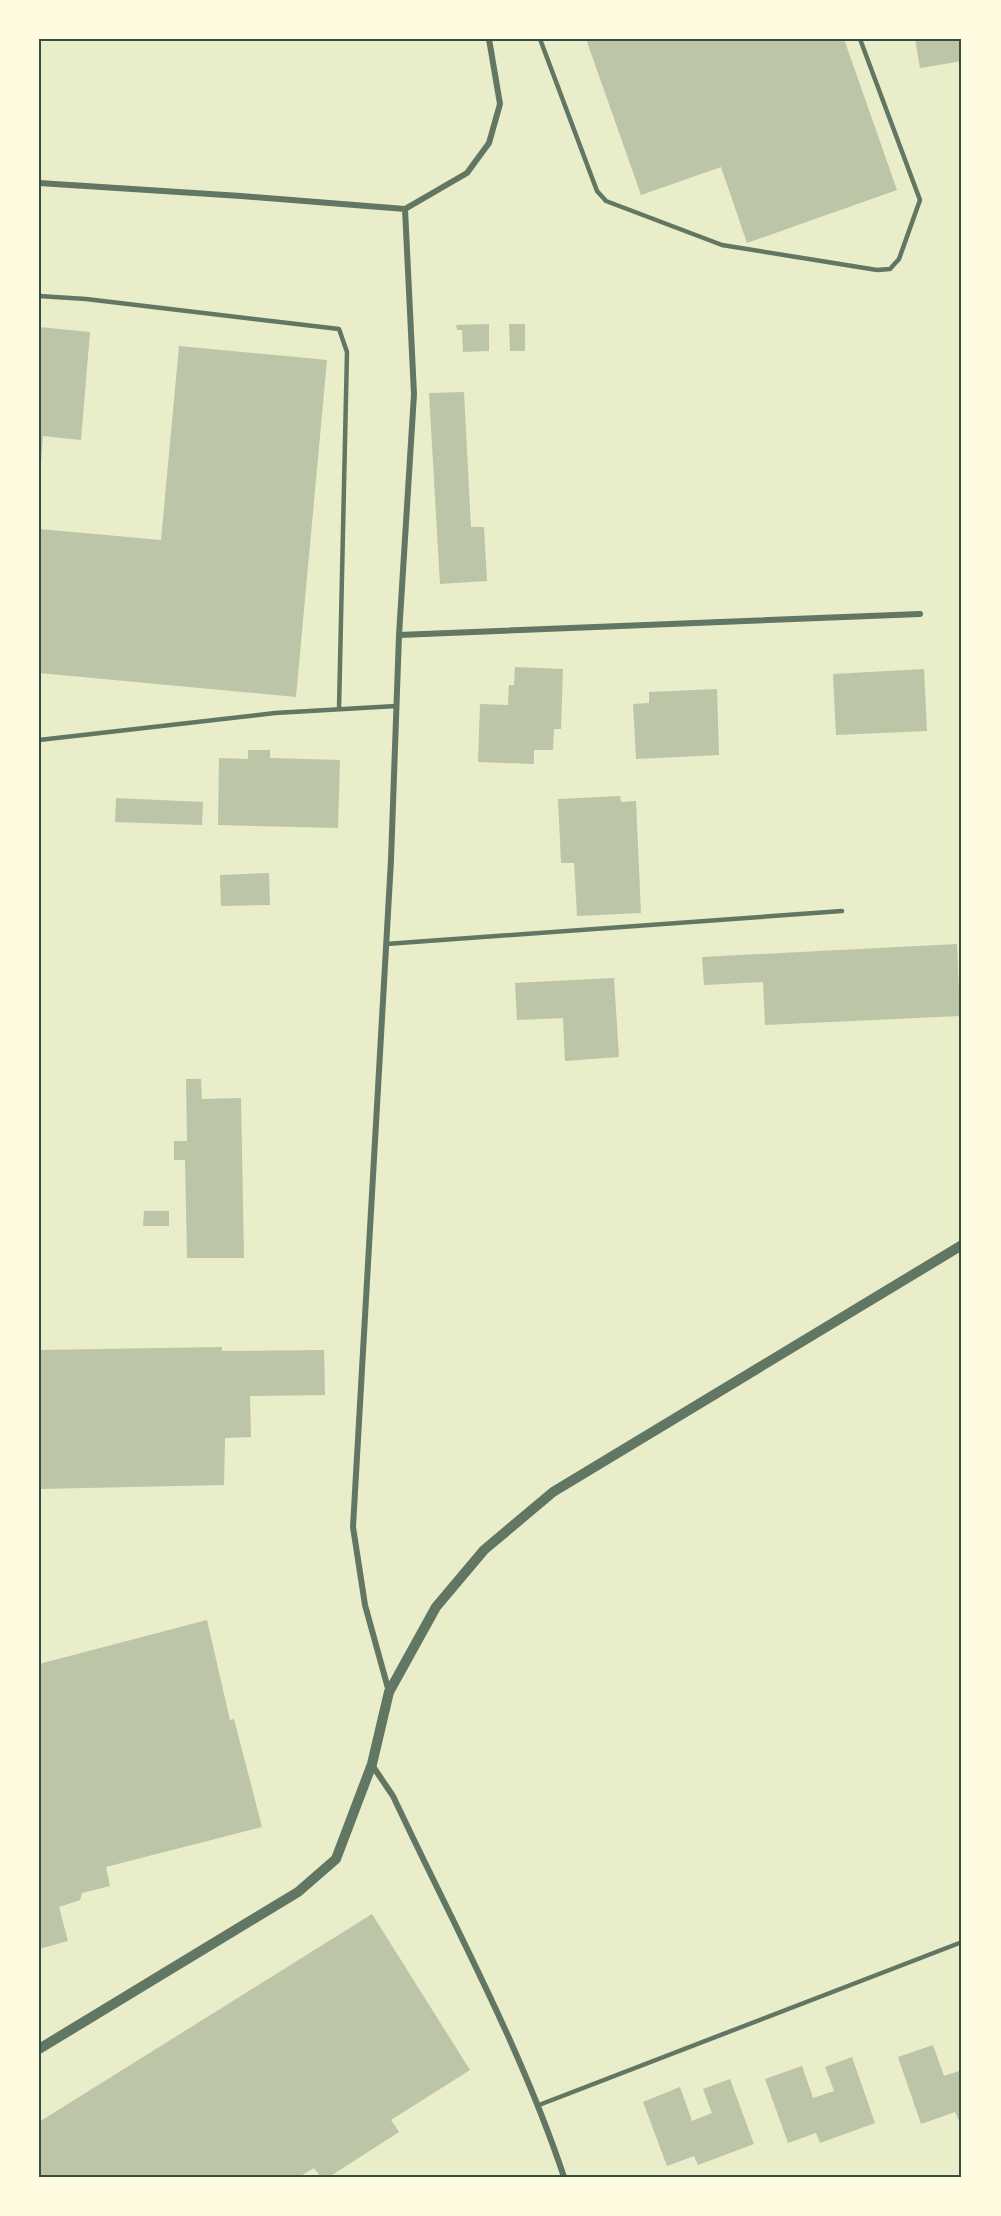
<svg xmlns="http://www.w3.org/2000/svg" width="1001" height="2216" viewBox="0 0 1001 2216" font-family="Montserrat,sans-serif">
<rect width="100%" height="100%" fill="#e9edc9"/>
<path fill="#bcc5a7" d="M586,39H844L897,190L747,243L721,167L641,195Z
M915,39H962V61L920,68Z
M489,324V351L463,352L462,330H457L456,325Z
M509,324H525V351H510Z
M39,327L90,332L81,440L43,436L41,463H39Z
M179,346L327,360L296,697L39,673V529L161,540Z
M464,392L471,527H484L487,581L440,584L429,393Z
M515,667L563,669L561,729H554L553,750H534V764L478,762L480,704L508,705L509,685H514Z
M924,669L927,731L836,735L833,674Z
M717,689L719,755L636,759L633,704L649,703V692Z
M248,750H270V758L340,760L338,828L218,825L219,758L248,759Z
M620,796L621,802L636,801L641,913L577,916L574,863H561L558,799Z
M116,798L203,802L202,825L115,822Z
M269,873L270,905L221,906L220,875Z
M957,944L960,1016L765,1025L763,982L704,985L702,957Z
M614,978L619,1057L565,1061L563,1018L517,1020L515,983Z
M186,1079H201L202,1099L241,1098L244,1258H187L185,1160H174V1141H187Z
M144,1211H169V1226H143Z
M222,1347V1351L324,1350L325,1395L250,1396L251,1437L225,1438L224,1485L39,1489V1350Z
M207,1620L230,1720L234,1719L262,1827L106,1867L110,1886L82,1893L80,1900L59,1907L68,1941L39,1949V1664Z
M372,1914L470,2070L391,2120L399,2132L329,2177H321L314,2168L299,2177H39V2122Z
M933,2045L944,2076L962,2070V2120L959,2121L955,2112L921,2124L898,2057Z
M852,2057L875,2123L820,2143L816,2133L788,2143L765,2079L802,2066L813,2098L834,2091L825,2067Z
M730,2079L754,2144L698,2165L694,2156L667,2166L643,2102L680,2087L692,2121L712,2113L703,2089Z"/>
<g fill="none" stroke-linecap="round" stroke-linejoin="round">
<path stroke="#617663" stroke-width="4.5" d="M540,39L597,191L606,201L722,245L877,270L890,269L899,259L920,200L860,39
M39,296L86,299L339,329L347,352L339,709
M39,740L275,713L396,706
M386,944L842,911
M539,2105L962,1942"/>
<path stroke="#617663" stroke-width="6" d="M39,183L241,196L405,209L467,173L489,143L500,104L489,39
M399,635L920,614
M389,1692L365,1605L353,1527L391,860L399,635L414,394L405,209
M372,1765L393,1796C452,1922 520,2045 564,2177"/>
<path stroke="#617663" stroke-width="10" d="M39,2049L298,1892L336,1859L372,1764L389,1692L436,1607L484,1550L553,1492L962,1245"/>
</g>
<rect width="1001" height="2216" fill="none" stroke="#fefae0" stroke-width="81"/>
<rect x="40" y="40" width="920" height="2136" fill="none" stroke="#344e41" stroke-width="2"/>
</svg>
